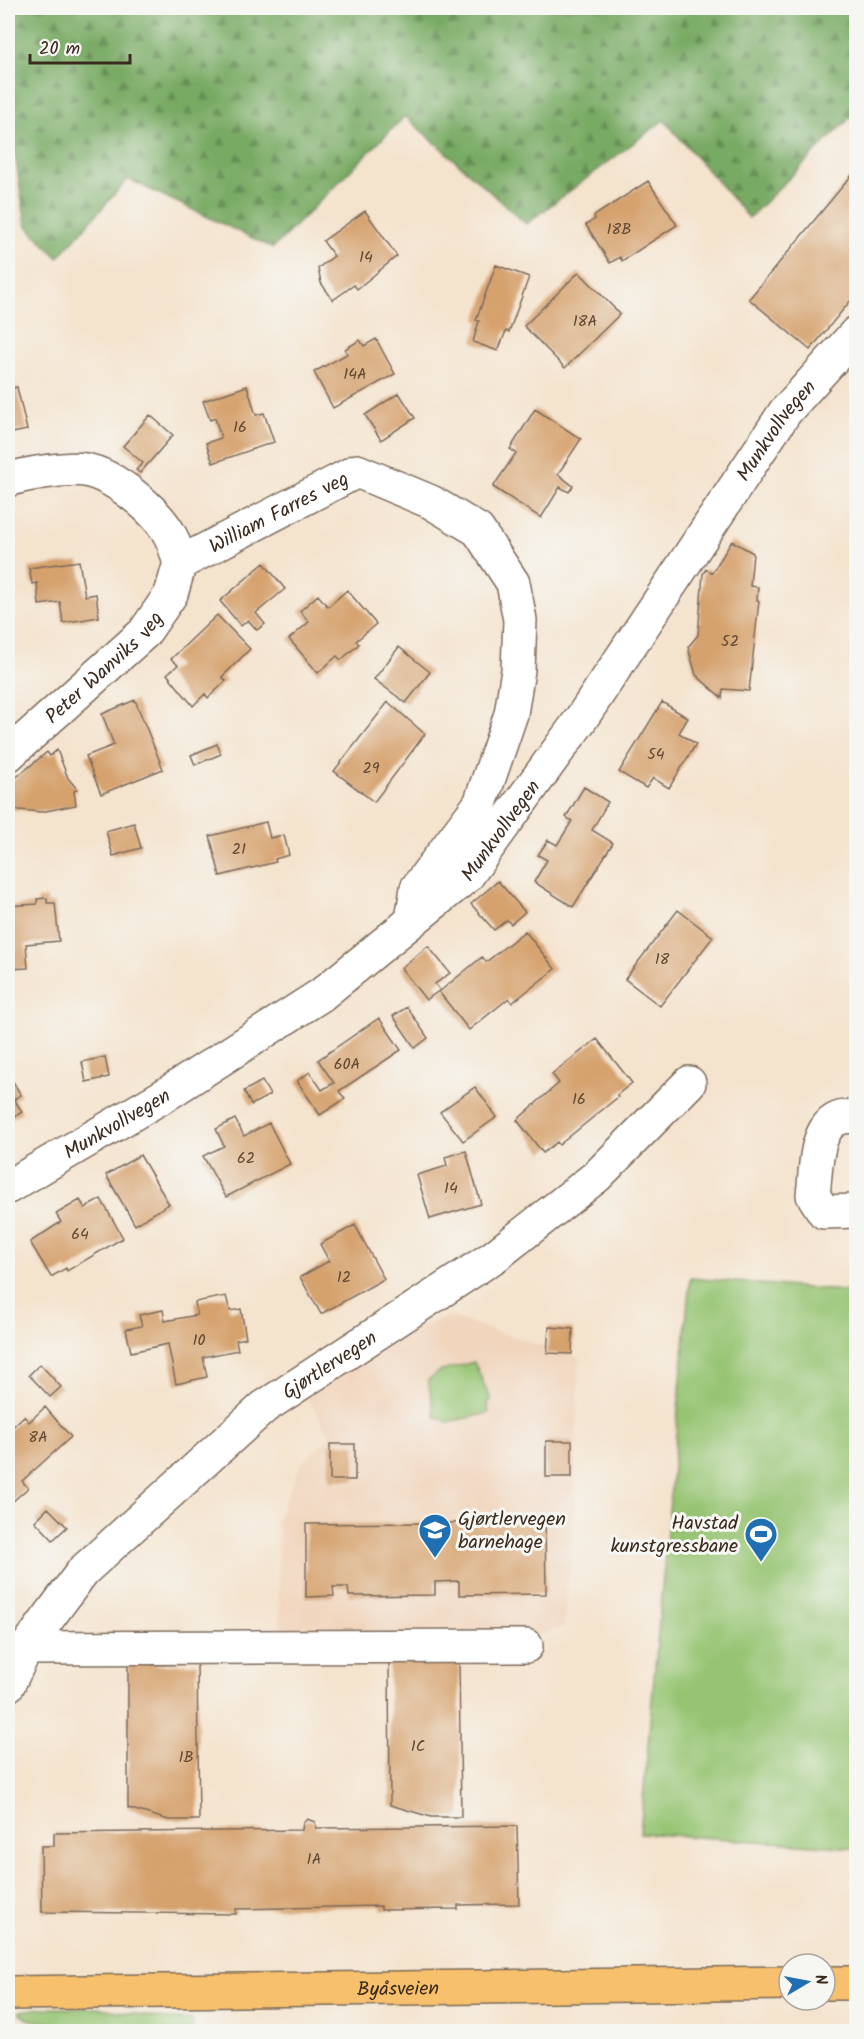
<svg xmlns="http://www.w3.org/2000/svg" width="864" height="2039" viewBox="0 0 864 2039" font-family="Kalam,sans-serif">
<defs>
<pattern id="forest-firs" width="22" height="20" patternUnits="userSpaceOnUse" patternTransform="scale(1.5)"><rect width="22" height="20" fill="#78aa64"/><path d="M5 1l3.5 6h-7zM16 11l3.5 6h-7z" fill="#648b52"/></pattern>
</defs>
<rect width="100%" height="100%" fill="#f6f6f2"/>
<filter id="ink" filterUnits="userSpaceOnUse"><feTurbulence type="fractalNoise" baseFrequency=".0167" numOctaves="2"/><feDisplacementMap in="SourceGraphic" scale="12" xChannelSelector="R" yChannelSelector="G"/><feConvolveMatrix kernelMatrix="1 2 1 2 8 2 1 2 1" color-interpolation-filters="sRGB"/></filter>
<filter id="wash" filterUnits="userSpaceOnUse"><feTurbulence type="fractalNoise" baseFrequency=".008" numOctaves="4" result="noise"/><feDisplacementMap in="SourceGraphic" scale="24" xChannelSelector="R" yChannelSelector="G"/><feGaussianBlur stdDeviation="1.35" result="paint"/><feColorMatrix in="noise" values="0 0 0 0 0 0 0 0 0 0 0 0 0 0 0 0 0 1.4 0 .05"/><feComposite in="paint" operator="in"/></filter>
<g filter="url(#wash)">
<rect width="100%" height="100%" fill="#f4e3cd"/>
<path fill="#f1d5bd" d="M448,1316L579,1358L575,1493L564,1627L537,1636L280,1637L277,1520L301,1464L331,1436L307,1398L385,1342Z"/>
<path fill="#96c472" stroke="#687748" stroke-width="1.5" d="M856,601V697L849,696Z
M690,1278L856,1292V1848L640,1833Z
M474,1362L491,1400L487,1402L489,1413L448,1422L435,1416L428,1380L439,1372Z
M42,2008H101L164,2019H192L193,2031H107L30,2020L20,2014V2011Z"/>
<path fill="url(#forest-firs)" stroke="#5a6a41" stroke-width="1.5" d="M8,8H856V112L749,218L664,120L526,224L405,116L273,248L128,179L58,258L26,225L11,130L8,128Z"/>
<g id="blocks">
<path fill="#d5a16d" d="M856,170V294L810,350L749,299Z
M648,181L677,225L622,261L620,257L610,263L586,225L595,219L594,216Z
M365,211L397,256L357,289L354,285L333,300L321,283L318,268L334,256L323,241Z
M496,265L529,277L509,332L506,331L498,351L473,342L479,321L476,320Z
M579,272L620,314L565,368L524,326Z
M376,339L395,374L333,408L314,372L347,354L345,349L360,340L364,346Z
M247,386L256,415L264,413L274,442L213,463L206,443L221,438L215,418L210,420L203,401Z
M17,387L27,430L8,434V389Z
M399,393L415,418L381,440L365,415Z
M535,409L581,439L558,474L573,486L569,492L560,487L541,518L493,487L516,453L510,449Z
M150,415L173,435L140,473L136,470L143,463L123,446Z
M732,541L753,553L750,586L758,587L757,600L759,601L749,691L723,689L722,698L696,675L688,647L698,635L703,574L706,569L712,573Z
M79,561L85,596L96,594L99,617L63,623L60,602L39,605L37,583L32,584L29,568Z
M264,563L285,589L256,613L265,624L257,630L248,620L241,626L220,601Z
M347,590L376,624L356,641L359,644L341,660L337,656L318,673L289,639L309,622L300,611L318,595L328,607Z
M217,615L250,649L222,677L226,681L208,698L205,694L193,706L167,674L178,665L171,659Z
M399,647L430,672L406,703L374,679Z
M135,700L163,769L101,794L86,756L114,745L102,714Z
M388,702L425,734L374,802L334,771Z
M662,702L688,718L679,733L696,744L669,788L653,778L646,788L619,772Z
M217,744L221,754L195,765L191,755Z
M57,750L68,778L77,789L74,791L76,805L41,812L8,809V784L47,752L50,756Z
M584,787L608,802L592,830L613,843L573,907L534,882L547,860L538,855L548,840L557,845L572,821L566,817Z
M266,822L270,838L284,835L289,855L275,859L276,862L220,876L210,836Z
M134,823L141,848L113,856L106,831Z
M498,881L525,912L511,924L507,920L494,930L471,904Z
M47,898V903H55L59,941L26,944L28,968L8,969V906L37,904V899Z
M678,910L713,937L660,1006L625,979Z
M525,931L555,969L512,1003L509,998L469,1030L439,992L482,957L486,962Z
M428,946L450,973L435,984L440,990L426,1000L401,968Z
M407,1007L428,1038L415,1048L393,1016Z
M379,1018L401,1050L339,1091L345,1099L320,1115L297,1081L310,1072L322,1090L334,1083L318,1060Z
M597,1039L632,1083L617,1095L618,1097L559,1145L557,1142L543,1153L517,1120L559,1083L552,1074Z
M105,1057L109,1077L86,1082L82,1062Z
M12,1080L21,1095L14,1099L22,1112L8,1121V1083Z
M262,1081L270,1095L251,1105L244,1091Z
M475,1087L497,1117L463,1141L440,1112Z
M235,1119L244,1136L269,1123L290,1164L226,1197L203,1156L224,1146L216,1129Z
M466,1151L481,1204L430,1219L417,1175L447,1166L445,1157Z
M140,1155L169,1204L135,1225L106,1175Z
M101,1199L123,1238L67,1271L66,1268L51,1277L30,1242L61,1222L56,1214L80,1200L85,1208Z
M355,1225L384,1279L321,1314L300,1277L329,1261L320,1244Z
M226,1296L230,1311L241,1309L246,1338L236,1340L238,1350L203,1357L207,1377L176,1384L168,1344L131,1352L126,1329L142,1326L139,1315L163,1310L165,1321L197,1315L195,1302Z
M549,1327L573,1329L572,1354L547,1353Z
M40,1364L61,1387L50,1397L29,1375Z
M45,1407L71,1437L22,1481L28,1488L12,1502L8,1498V1441L10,1438L8,1431L24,1416L29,1422Z
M546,1441H572V1477H546Z
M330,1444H355V1480H330Z
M48,1508L67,1527L53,1540L35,1521Z
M545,1522L546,1594L459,1595V1581L435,1582V1595L349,1596L348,1587H333L334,1596L306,1597V1524Z
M128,1656H153V1665L197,1664L199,1820H169L128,1808Z
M459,1661L461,1817H431L390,1805L389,1662Z
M307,1819L315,1822L316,1828L517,1826L519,1904L458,1905V1909L381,1910V1906L236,1909V1914L42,1912L41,1846H54V1833L302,1830L303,1823Z"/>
</g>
</g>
<g filter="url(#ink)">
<use href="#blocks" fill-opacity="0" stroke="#7c6b5b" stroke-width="1.5"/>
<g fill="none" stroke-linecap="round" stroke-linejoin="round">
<g stroke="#7c6b5b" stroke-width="36">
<g id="minor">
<path d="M8,480C24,474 68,467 85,470C114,475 158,511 171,537C175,545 177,555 180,563"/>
<path id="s1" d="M180,563L357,471L431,502L478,530L513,583L520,620L518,670L511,714L480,804L417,888L412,920"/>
<path id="s2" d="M8,755L144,633L171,594L180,563"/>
<path d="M856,1117C813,1111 817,1166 813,1195L824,1212L856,1211"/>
<path id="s3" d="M8,1187L165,1095L321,995L467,876L581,719L785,412L856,333"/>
<path d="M26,1648L526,1646"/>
<path id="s4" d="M8,1685L26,1648L83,1571L264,1407L495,1256L597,1176L689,1083"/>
</g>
</g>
<g stroke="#7c6b5b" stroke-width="36">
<g id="major">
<path d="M825,1983H856"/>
<path id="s5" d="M8,1993L789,1983"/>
</g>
</g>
<use href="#minor" stroke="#fff" stroke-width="33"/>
<use href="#major" stroke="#f7c06c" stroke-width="33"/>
</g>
</g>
<defs>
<g id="school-pin" transform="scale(1.725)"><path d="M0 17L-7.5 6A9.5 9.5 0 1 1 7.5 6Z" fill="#1f6fb2" stroke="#f6f6f2"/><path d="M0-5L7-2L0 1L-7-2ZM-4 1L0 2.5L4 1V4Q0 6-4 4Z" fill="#fff"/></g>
<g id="stadium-pin" transform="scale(1.725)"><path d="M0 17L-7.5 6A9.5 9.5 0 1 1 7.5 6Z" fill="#1f6fb2" stroke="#f6f6f2"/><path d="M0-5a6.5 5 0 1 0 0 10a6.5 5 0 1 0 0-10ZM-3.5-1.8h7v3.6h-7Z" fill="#fff"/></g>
</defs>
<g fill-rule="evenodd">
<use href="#school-pin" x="435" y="1530"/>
<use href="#stadium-pin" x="761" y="1534"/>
</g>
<g text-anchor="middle" stroke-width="6" stroke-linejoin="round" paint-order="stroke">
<g font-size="16" fill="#624832">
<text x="619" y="234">18B</text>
<text x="366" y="262">14</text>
<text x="585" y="326">18A</text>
<text x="355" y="379">14A</text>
<text x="240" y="432">16</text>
<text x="730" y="646">52</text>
<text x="656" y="759">54</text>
<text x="371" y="773">29</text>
<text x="239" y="854">21</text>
<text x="662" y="964">18</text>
<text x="347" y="1069">60A</text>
<text x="579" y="1104">16</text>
<text x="246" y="1163">62</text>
<text x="451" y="1193">14</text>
<text x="80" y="1239">64</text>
<text x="344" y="1282">12</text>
<text x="199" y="1345">10</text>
<text x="38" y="1442">8A</text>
<text x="418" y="1751">1C</text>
<text x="186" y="1762">1B</text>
<text x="314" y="1864">1A</text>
</g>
<g font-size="20" fill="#3b2a1e" stroke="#f6f6f2">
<text dy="7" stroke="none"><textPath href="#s3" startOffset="1098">Munkvollvegen</textPath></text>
<text dy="7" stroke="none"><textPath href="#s1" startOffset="111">William Farres veg</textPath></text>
<text dy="7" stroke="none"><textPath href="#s2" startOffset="130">Peter Wanviks veg</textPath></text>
<text dy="7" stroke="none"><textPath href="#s3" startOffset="612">Munkvollvegen</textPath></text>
<text dy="7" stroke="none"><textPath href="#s3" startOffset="126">Munkvollvegen</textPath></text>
<text dy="7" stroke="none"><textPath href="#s4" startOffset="459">Gjørtlervegen</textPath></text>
<text dy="7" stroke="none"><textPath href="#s5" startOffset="390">Byåsveien</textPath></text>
</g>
<g font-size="20" fill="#3b2a1e" stroke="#f6f6f2" text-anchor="start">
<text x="458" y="1525">Gjørtlervegen<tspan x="458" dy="23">barnehage</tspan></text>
<text x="738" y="1529" text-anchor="end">Havstad<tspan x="738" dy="23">kunstgressbane</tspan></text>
</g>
</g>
<rect width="864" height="2039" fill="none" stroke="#f6f6f2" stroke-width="30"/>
<g transform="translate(807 1982) rotate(80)"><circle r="28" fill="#f6f6f2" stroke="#aba49d" stroke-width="1.5"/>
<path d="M0-4.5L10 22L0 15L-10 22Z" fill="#1f6fb2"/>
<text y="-9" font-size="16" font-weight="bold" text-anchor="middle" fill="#3b2a1e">N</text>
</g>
<path d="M30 54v9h100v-9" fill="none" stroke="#3b2a1e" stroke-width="3"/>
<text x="39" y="54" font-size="18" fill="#3b2a1e" stroke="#f6f6f2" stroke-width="4.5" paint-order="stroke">20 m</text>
</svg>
